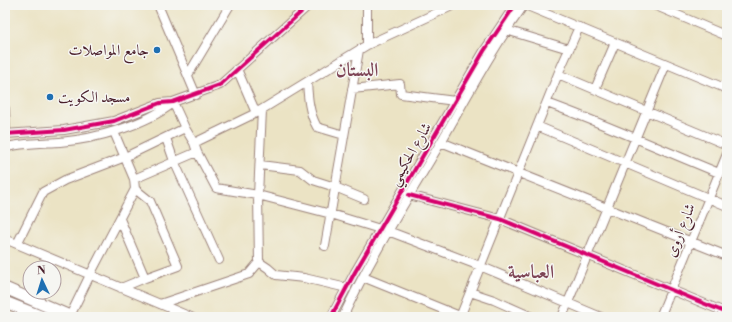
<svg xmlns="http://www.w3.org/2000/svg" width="732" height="322" viewBox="0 0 732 322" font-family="'Libre Bodoni',Amiri,serif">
<rect width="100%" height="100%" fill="#f6f6f2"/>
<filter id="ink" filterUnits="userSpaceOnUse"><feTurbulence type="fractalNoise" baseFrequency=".025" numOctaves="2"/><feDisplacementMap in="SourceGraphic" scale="8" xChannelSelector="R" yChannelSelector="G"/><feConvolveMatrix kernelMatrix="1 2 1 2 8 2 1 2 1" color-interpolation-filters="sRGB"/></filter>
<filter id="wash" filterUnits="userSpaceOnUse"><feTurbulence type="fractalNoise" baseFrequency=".012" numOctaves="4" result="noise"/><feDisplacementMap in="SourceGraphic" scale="16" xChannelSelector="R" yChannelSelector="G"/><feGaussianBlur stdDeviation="0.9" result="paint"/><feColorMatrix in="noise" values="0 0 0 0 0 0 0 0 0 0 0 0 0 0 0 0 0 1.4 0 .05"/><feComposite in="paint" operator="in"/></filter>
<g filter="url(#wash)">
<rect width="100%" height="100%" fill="#ebe3c4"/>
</g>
<g filter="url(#ink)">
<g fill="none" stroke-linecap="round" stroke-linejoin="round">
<g stroke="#9a8178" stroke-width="10">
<path id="minor" d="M158,5L196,95
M367,5V45L454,5
M525,5L727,89
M654,5L727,36
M579,27L558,74L727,145
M506,30L569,49
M237,69L256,113L367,45
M188,75L230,5
M307,82C308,98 309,113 317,127L344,135
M352,89L400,84L401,94L455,101
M595,89L615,43
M173,102L185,128L194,143L256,113
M547,103C605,124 662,150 719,173
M5,109L6,133
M537,126L727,206
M5,134L64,130L114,121L160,103L173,102L220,85L309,5
M166,138L174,161L219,260
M441,142L727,256
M194,143L197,152L216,188L258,195L262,110
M5,148C17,143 46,143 60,142C96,139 145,125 173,103
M260,165L300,170L313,180L335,187L364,199
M134,179L197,152
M409,195L500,219L727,313
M120,219L145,278
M388,231L480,266L601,317
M5,239L191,317
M17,244L43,192L65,180L125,157L185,128
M325,246L359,50
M259,262L268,268L276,275L304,278L347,288
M363,277L462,317
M121,288L145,278L178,266L150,201L135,189
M470,292L494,300L532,317
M160,304L249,274L259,262L258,195L331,214L380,229
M70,316L90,275L135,189L134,179L114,132
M331,317L355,272L484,51L515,5
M343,317C371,256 407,200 441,142C468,95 492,49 524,5
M460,317L558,74
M562,317L666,64
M660,317L727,154"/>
</g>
<g stroke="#9a8178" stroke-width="13">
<path id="highway" d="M5,288L72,317
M5,302L43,317"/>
</g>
<use href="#minor" stroke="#fff" stroke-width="8"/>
<use href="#highway" stroke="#fff" stroke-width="11"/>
<g stroke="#f6f6f2" stroke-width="6">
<path id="cycleway" d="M5,134L64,130L114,121L160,103L173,102L220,85L309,5
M409,195L500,219L727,313
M331,317L355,272L484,51L515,5"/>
</g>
<use href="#cycleway" stroke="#d6006c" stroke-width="4"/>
</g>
</g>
<g fill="#1f6fb2" stroke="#f6f6f2" stroke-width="1.5">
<circle cx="157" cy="50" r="4"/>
<circle cx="50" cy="97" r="4"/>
</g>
<g text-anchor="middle" stroke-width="3" stroke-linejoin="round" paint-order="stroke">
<g font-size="15" fill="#4a1f2b" stroke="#f6f6f2" text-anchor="end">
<text x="149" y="55">جامع المواصلات</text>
<text x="58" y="102" text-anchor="start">مسجد الكويت</text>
</g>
<g font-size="15" fill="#4a1f2b" stroke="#f6f6f2">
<text transform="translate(410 154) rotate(-60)" y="5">شارع الحكيمي</text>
<text transform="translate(680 230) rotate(-68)" y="5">شارع أروى</text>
</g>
<g font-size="19" font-weight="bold" fill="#7e4556" stroke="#f6f6f2">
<text x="357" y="76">البستان</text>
<text x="531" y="278">العباسية</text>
</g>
</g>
<rect width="732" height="322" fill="none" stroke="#f6f6f2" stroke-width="20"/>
<g transform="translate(42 280) rotate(356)"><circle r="19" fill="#f6f6f2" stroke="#b1a0a2"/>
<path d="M0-3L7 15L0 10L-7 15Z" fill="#1f6fb2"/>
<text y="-6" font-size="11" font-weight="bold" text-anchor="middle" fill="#4a1f2b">N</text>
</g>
</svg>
